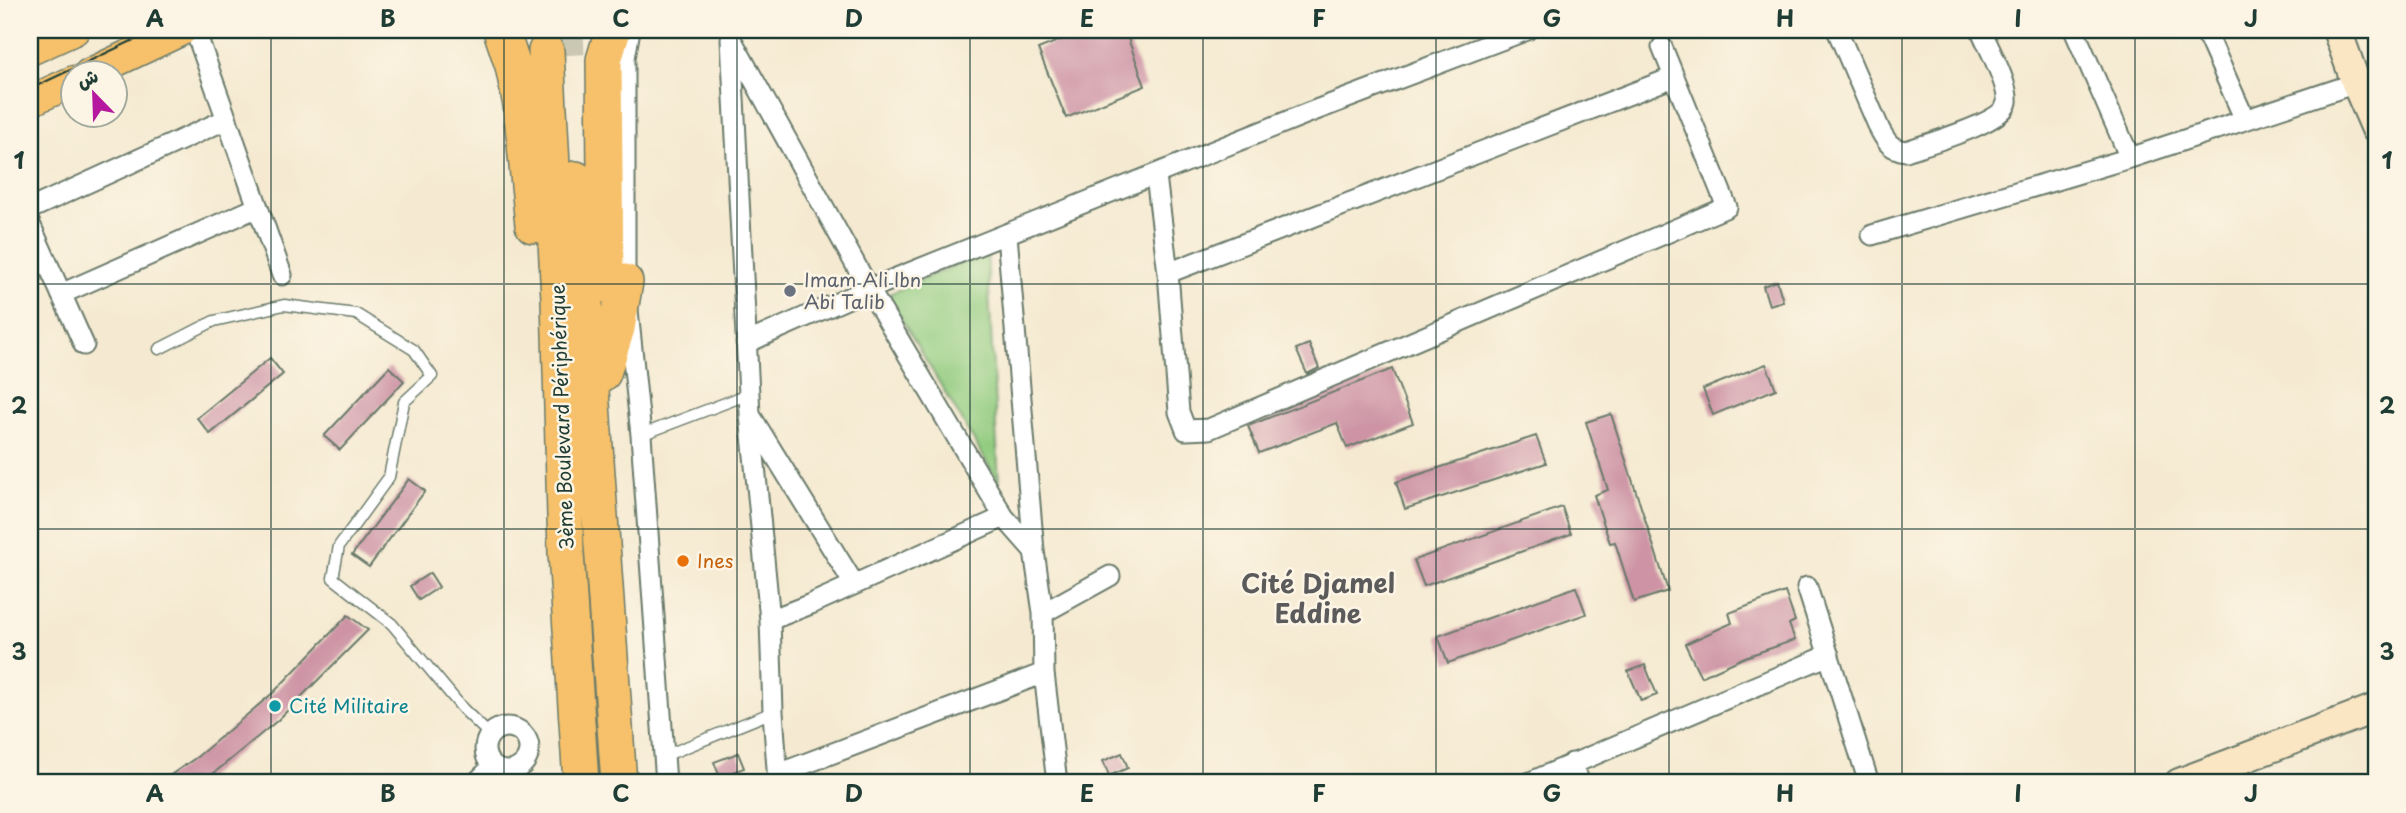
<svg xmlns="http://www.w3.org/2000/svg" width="2406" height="813" viewBox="0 0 2406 813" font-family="'Playpen Sans','Playpen Sans Arabic',sans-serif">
<rect width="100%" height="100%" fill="#fcf5e5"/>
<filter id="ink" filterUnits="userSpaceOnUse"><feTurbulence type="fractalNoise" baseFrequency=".0143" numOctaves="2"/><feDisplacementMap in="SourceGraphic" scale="14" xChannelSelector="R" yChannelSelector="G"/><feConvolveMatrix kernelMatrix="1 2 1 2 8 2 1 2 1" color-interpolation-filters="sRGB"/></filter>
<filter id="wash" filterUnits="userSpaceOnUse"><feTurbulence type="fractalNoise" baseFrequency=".00686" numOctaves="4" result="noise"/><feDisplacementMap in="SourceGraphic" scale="28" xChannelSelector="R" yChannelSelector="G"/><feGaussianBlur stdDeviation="1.57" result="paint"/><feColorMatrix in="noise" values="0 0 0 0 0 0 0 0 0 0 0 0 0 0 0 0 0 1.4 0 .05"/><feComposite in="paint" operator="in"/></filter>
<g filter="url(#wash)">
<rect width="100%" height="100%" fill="#f5ead1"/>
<path fill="#92cc80" stroke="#58845a" stroke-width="2" d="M987,251L999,483L887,295Z"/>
<g id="blocks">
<path fill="#ce94a6" d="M1085,30H1125L1145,86L1066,118L1038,49Z
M1777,281L1783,301L1769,305L1763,286Z
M1309,344L1319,368L1307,374L1296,349Z
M270,358L283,374L210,434L197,418Z
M1766,364L1776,389L1713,415L1703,389Z
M389,367L404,381L340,450L324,436Z
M1392,369L1413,423L1347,448L1337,423L1259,453L1248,426Z
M1611,414L1668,591L1634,602L1615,542L1610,543L1594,495L1608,490L1586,422Z
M1536,436L1546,463L1405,509L1396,482Z
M409,479L425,491L369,567L352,555Z
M1562,507L1571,534L1424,586L1414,560Z
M430,573L439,587L419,600L410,586Z
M1576,587L1586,614L1448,663L1438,636Z
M1785,592L1795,621L1789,624L1795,640L1745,657L1701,677L1685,644L1732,623L1729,613Z
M348,615L368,630L278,720L202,783H159L197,757L274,692Z
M1645,665L1657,695L1641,701L1628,671Z
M738,753L744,768L720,777L714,762Z
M1122,753L1128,768L1109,776L1103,761Z"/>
</g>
</g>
<g filter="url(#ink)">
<use href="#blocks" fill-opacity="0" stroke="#6a7a6b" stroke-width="2"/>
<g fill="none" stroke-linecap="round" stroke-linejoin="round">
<path stroke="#cac7b2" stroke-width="35" stroke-dasharray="35 18" stroke-linecap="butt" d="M566,30L567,55"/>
<g stroke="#6a7a6b" stroke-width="13">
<path id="lane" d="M159,349L214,321L284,305L356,314L414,350L432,376L404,402L389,477L339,546L333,578L392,624L463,709L490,735
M641,435L749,394
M664,756L773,712"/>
</g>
<g stroke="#6a7a6b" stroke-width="23">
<path id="street" d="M195,30L282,275
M630,30L625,58V282L641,435L666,783
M1837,30L1880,130C1887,143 1891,149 1906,151C1926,144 2004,123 2007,102C2009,84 1988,47 1981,30
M2074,30L2130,158
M2205,30L2245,120
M731,39L750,414L770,620L773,712L778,783
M734,44L869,289L1004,517L1034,551
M1156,176L1168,273L1179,412L1186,430L1209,429L1727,207L1662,47
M30,209L227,119
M30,224L84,345
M1007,235L1034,551L1043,613L1044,673L1057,783
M1872,235L2130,158L2356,83
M1168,273L1674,77
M61,294L258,207
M746,343L869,289L1308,113L1527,30
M752,418L854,584
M1807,587L1869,783
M1043,613L1110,576
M770,620L811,604L1004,517
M485 749a22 22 0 1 1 44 0a22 22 0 1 1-44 0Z
M1572,763L1580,783
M778,774L1044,673
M476,783L493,766
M1528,783L1829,655"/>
</g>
<g stroke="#6a7a6b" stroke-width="32">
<path id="secondary" d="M2337,30L2356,83L2376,129
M2179,783L2376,708"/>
</g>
<g stroke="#6a7a6b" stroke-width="33">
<path id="primary" d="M30,50L74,30
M89,74L182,30
M30,101L74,81"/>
</g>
<g stroke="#6a7a6b" stroke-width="38">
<path id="highway" d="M501,30L513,66L521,105L533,225
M546,51L559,299L566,553L581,783
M576,179L619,783
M606,285L604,60L613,30
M603,373L617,328L625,282"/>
</g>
<use href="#lane" stroke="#fff" stroke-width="10"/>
<use href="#street" stroke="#fff" stroke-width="19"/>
<use href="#secondary" stroke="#fbe6c4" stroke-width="28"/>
<use href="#primary" stroke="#f6c16b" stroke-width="30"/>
<use href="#highway" stroke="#f6c16b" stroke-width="35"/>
<path stroke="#1f3d34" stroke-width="2" d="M30,89L155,30"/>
</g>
</g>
<path fill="none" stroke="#1f3d34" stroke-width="2" stroke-opacity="0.55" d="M271,30V783M504,30V783M737,30V783M970,30V783M1203,30V783M1436,30V783M1669,30V783M1902,30V783M2135,30V783M30,284H2376M30,529H2376"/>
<circle fill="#6b7280" stroke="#fcf5e5" stroke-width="2.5" cx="790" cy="291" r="7"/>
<circle fill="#e8710a" stroke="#fcf5e5" stroke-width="2.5" cx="683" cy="561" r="7"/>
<circle fill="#0f9aa8" stroke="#fcf5e5" stroke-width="2.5" cx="275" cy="706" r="7"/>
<g text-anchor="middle" stroke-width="5" stroke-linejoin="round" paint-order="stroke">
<g font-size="19" fill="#5b616d" stroke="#fcf5e5" text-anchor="start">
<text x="804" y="287">Imam Ali Ibn<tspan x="804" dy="22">Abi Talib</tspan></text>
</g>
<g font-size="19" fill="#1f3d34" stroke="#fcf5e5">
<text transform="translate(562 417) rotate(-92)" y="7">3ème Boulevard Périphérique</text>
</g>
<g font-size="19" fill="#c56008" stroke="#fcf5e5" text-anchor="start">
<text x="697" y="568">Ines</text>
</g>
<g font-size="19" fill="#0d838f" stroke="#fcf5e5" text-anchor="start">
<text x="289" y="713">Cité Militaire</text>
</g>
<g font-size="26" font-weight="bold" fill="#5c5b5c" stroke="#fcf5e5">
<text x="1318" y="593">Cité Djamel<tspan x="1318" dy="30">Eddine</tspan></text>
</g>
</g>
<rect width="2406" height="813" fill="none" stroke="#fcf5e5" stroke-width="77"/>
<g transform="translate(94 94) rotate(337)"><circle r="33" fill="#fcf5e5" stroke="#a4ab9e" stroke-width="2"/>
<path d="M0-5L12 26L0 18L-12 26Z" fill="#b5179e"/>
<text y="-10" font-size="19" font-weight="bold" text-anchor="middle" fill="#1f3d34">ش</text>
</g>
<rect x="38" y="38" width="2330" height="736" fill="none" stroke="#1f3d34" stroke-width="2.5"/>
<g font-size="23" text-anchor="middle" font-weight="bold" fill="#1f3d34">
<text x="155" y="27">A</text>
<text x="388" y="27">B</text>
<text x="621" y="27">C</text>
<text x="854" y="27">D</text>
<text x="1087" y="27">E</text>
<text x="1319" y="27">F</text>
<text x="1552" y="27">G</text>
<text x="1785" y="27">H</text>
<text x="2018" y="27">I</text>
<text x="2251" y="27">J</text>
<text x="19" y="169">1</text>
<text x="2387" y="169">1</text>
<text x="19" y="414">2</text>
<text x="2387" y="414">2</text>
<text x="19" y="660">3</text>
<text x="2387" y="660">3</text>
<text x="155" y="802">A</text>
<text x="388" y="802">B</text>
<text x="621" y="802">C</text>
<text x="854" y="802">D</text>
<text x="1087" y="802">E</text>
<text x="1319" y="802">F</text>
<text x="1552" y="802">G</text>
<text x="1785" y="802">H</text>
<text x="2018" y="802">I</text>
<text x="2251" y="802">J</text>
</g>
</svg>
